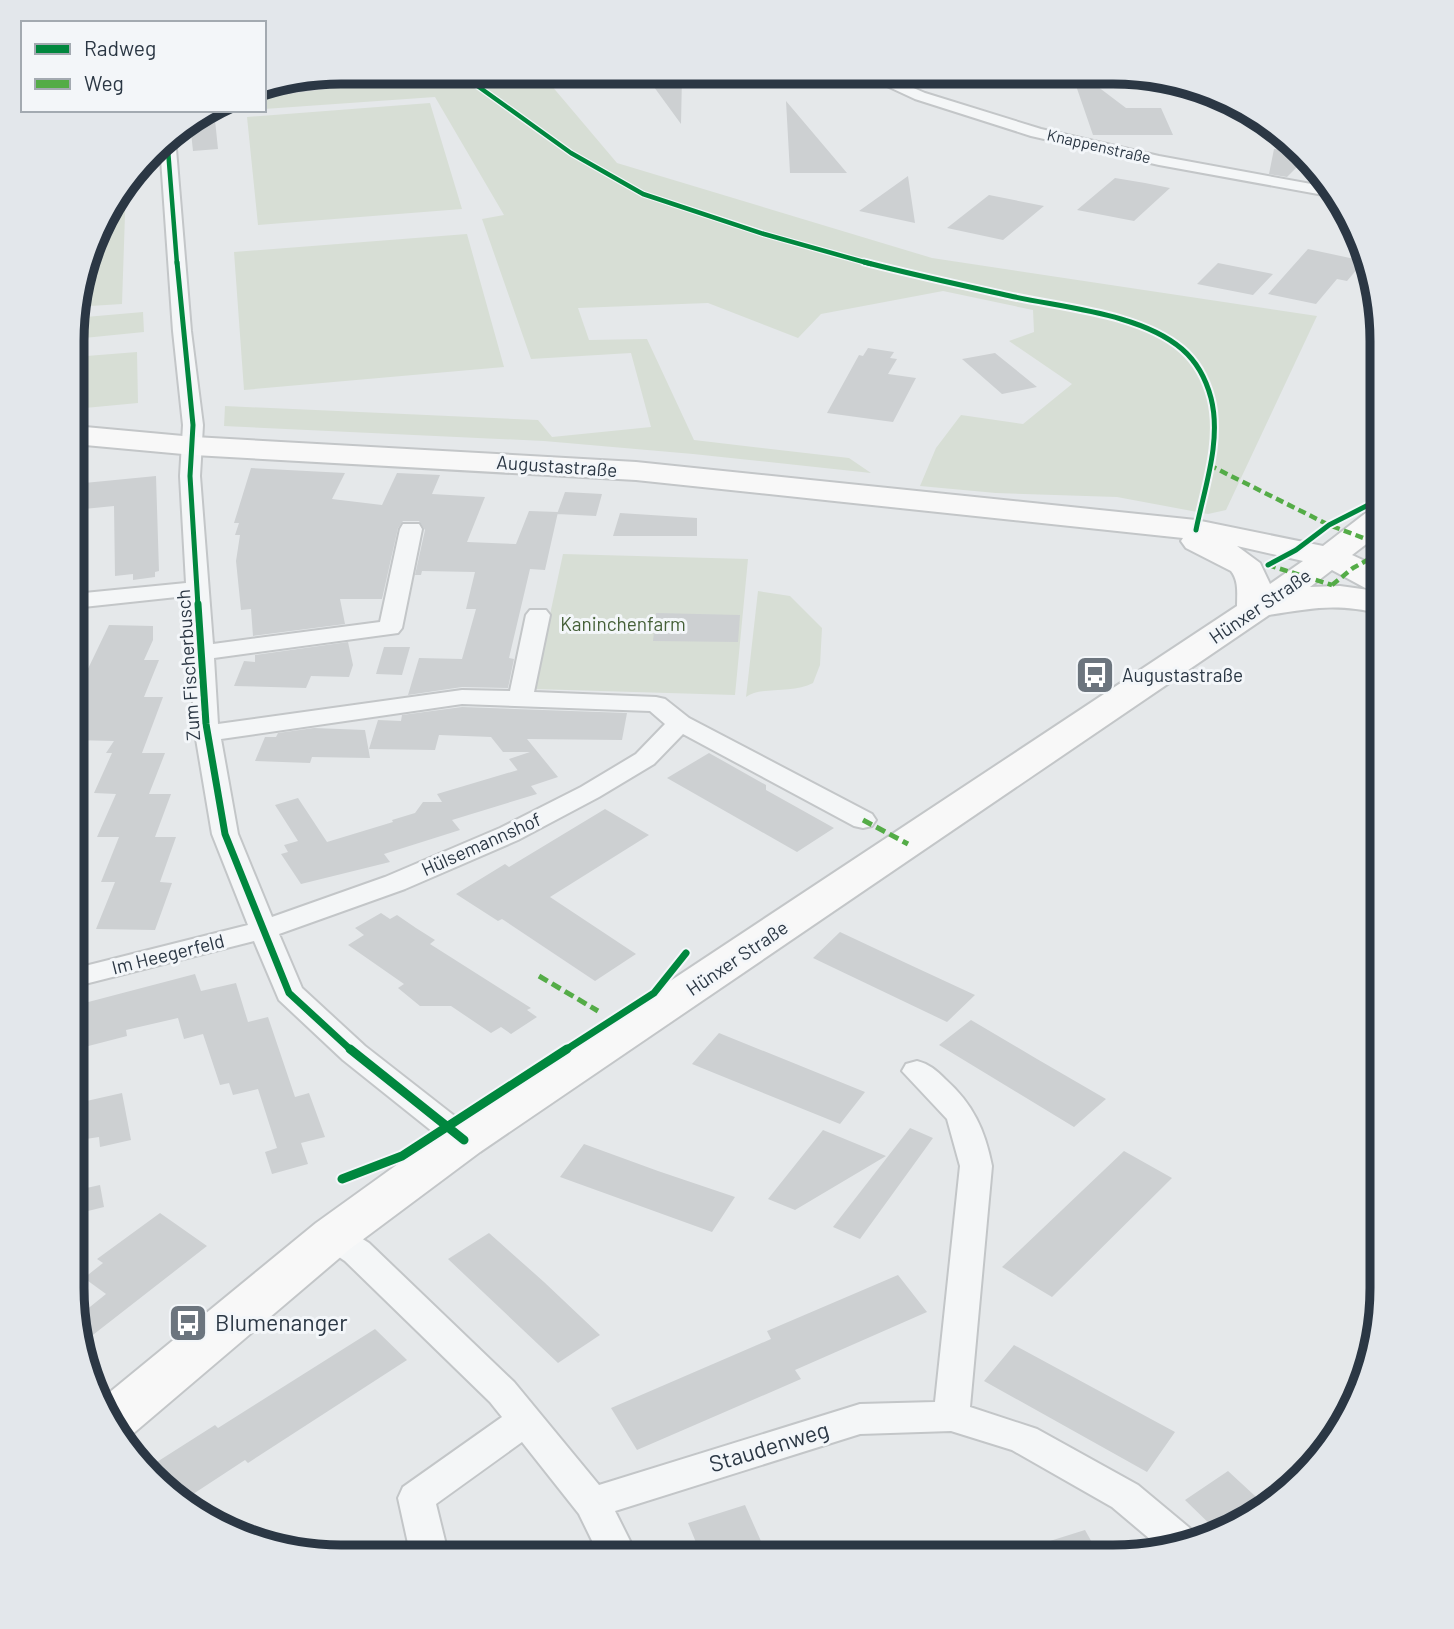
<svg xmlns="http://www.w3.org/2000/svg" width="1454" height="1629" viewBox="0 0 1454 1629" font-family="Barlow,sans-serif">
<rect width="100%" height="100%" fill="#e5e8ea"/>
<path fill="#d7ded5" d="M457,72H540L617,163L932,258L1317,316L1226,510L1208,514L1117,497L996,493L920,486L936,448L961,415L1023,424L1072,384L1009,341L1034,332L1033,310L943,291L821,314L798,338L708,303L578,308L589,340L647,339L694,440L849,458L871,473L693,454L544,441L224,426L225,406L538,420L552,437L651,427L631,353L531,359L482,219L504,215L435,97L264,109V97Z
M430,103L462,209L258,225L247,117Z
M126,185L122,304L74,307L108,207Z
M467,234L504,367L244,390L234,252Z
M143,312L144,332L74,339V318Z
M137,352L138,403L74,409V357Z
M563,554L748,559L735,695L534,689Z
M758,591L790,596L822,628L820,665L813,683C793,694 760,686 746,697Z"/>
<path fill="#cdd0d2" d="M1072,74H1081L1126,108H1161L1173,135H1093Z
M646,76H682L681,124Z
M786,101L847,173H790Z
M214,110L218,149L193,151L190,123Z
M1274,149L1297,151L1305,159L1287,177L1269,174Z
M908,176L915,223L859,211Z
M1115,178L1145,183L1170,188L1134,221L1077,210Z
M989,195L1044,206L1003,240L947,228Z
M1308,249L1364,261L1347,281L1337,279L1316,304L1268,294Z
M1218,263L1273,274L1253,295L1197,284Z
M868,348L894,352L890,358L897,359L888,374L916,378L893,422L827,413L859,355L863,356Z
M995,353L1037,387L1002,394L962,359Z
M251,468L345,473L332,499L382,505L397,473L440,475L432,494L485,497L467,542L516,544L529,511L558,512L545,570L530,569L509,658L514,659L508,688L462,687L408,695L419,658L462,659L476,609H466L475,572L422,571L421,575H415L425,530L419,521H403L398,528L382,599H340L345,624L253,636L251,609L241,610L236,561L240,535H235L239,523H234Z
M156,476L159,571L155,572V577L133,580V574L115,576L114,506L74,510V484Z
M565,492L602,494L596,516L557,514Z
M620,513L697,518V536H613Z
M656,613L740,615L738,642L653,641Z
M109,625L153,626V640L144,660H159L144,697H163L142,753H165L149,794H171L155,837H176L160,882L172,883L155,930L96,929L115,882H101L119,837H97L116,794L94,793L112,753H106L114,741L73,740V700Z
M348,642L353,665L349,677L311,676L306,688L234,686L244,661L255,662V655Z
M384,647H410L402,675L376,674Z
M462,707L627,713L622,740L527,739L558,777L531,786L537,794L452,820L460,830L384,854L390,862L301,884L281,854L288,852L284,845L298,841L275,805L298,798L327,842L393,822L392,820L415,813L423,802H442L437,794L518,770L526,781L509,759L530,752H503L491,737L439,735L435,750L369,749L378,720L401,721L402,715Z
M314,728L365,730L370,758L312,757L310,763L255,761L265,737H276L278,733Z
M709,753L766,785V790L834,828L797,852L667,778Z
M605,809L649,835L550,897L636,954L595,981L502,919L498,921L456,894L505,864L509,867Z
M381,913L390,919L397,915L416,928L435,940L430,944L531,1008L527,1010L537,1017L511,1034L501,1027L491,1033L451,1006H420L398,988L404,984L348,945L364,935L355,928Z
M840,932L906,963L975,995L947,1022L813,958Z
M195,974L201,991L236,983L248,1022L268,1017L295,1097L309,1093L325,1137L301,1143L308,1164L272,1174L265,1152L277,1148L258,1089L233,1095L229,1083L220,1085L203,1034L184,1039L178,1018L126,1030L127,1036L73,1050V1006Z
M971,1020L1037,1059L1106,1099L1074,1127L939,1045Z
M719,1033L791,1062L865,1092L840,1124L692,1064Z
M122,1093L131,1140L100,1147L99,1137L73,1141V1104Z
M910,1128L933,1138L860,1239L833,1227Z
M823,1130L886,1156L795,1210L768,1199Z
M584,1144L658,1171L735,1197L712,1232L560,1177Z
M1124,1151L1172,1178L1052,1297L1002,1267Z
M100,1185L104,1207L72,1215L73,1191Z
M160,1213L207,1246L80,1345L75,1319L106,1294L84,1278L103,1263L97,1259Z
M489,1233L544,1282L600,1335L558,1363L448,1259Z
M898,1275L927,1312L795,1370L801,1379L637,1450L611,1408L771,1339L767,1331Z
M375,1329L407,1360L248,1463L245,1460L184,1500L149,1467L215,1425L218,1428Z
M1014,1345L1175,1432L1147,1472L984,1381Z
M1228,1471L1267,1507L1262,1512L1219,1533L1185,1500Z
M745,1505L768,1557H702L688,1523Z
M1085,1530L1094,1546L1086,1557H1018V1551Z"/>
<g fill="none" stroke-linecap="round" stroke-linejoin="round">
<g stroke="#c3c6c8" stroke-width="4">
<path id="street" d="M376,72H415L408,76L264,95V86Z
M859,73H879L925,93L1041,129L1159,156L1333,188L1340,198L1159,165L1031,136L915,99Z
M172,134L175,137L191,331L203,425L200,476L213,644L380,622L400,529L403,524H419L422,529L402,628L398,633L214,658L218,724L462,690L510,691L526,615L530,610H546L550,615L534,692L656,697L665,699L689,718L872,814L876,820L872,826L863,828L854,826L683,734L654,764L599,797L518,840L405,889L279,934L302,988L365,1046L475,1132L480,1140L475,1148L464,1151L453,1148L343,1060L279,1000L254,941L73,987V969L248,925L212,834L195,733L186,596L74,608V594L186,583L180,476L183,425L173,331L160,144ZM462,704L650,711L665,724L636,754L581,787L500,828L385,877L272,917L238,834L221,739Z
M917,1061C929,1064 936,1070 945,1079C973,1104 985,1130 992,1166L970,1407L1037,1429L1138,1485L1198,1535L1202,1542L1163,1550L1112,1507L1012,1450L951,1431L860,1434L615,1511L638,1557H600L579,1514L522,1442L436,1504L449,1557H411L398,1498L403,1487L502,1417L490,1402L345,1261L321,1245L317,1236L321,1227C341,1221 353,1233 369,1243L514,1382L599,1485L860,1404L935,1402L960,1166L947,1119L902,1071L906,1064Z"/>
</g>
<g stroke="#c3c6c8" stroke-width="4">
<path id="secondary" d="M74,426L194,437L636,462L1196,520L1323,546L1371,509L1382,507V532L1352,555L1382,569V614C1336,603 1314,608 1269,615L480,1152L350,1249L129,1437L120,1440L99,1401L316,1223L448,1128L1237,606C1237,594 1239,581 1231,571L1186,548L1181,541L1183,538L636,480L194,455L74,444ZM1237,546L1303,561L1270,584L1260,563ZM1332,570L1369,590L1340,586L1310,587Z"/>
</g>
<use href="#street" fill="#f4f6f7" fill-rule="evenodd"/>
<use href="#secondary" fill="#f8f8f8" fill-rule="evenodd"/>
<path stroke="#54ac47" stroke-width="4.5" stroke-dasharray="8 4.5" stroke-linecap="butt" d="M1209,465L1329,525L1382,545
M1268,565L1332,585
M1332,585L1353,568L1382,552"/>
<path stroke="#54ac47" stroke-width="5" stroke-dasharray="10 5" stroke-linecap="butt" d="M863,820L908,844
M539,976L598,1011"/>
<g stroke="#f3f6f9" stroke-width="7">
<path id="cycleway-far3" d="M458,72L571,153L643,194L764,234L871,264
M167,137L177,264"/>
</g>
<g stroke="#f3f6f9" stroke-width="9">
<path id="cycleway-far2" d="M177,262L193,425L190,476L198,606
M864,262C914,275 965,286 1015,297C1066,308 1141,314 1182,349C1197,362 1206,379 1211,398C1222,441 1204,489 1196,530
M1268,565L1296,550L1329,525L1382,498"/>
</g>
<g stroke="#f3f6f9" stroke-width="11">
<path id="cycleway-far1" d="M198,604L206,724L225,834L289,993L352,1051
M564,1051L654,993L686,953"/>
</g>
<g stroke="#f3f6f9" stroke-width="13">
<path id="cycleway" d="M350,1049L464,1140
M342,1179L402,1156L567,1049"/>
</g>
<use href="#cycleway-far3" stroke="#00873e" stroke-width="4.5"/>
<use href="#cycleway-far2" stroke="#00873e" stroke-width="5"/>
<use href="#cycleway-far1" stroke="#00873e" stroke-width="7"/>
<use href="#cycleway" stroke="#00873e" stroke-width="9"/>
</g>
<defs>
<g id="bus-square" transform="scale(2.0125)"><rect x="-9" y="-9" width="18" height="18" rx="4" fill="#6c757e" stroke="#f3f6f9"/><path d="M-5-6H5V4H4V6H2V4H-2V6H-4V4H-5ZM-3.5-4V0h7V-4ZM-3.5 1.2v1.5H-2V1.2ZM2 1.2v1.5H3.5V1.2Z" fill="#fff"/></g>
</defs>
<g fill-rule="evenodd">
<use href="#bus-square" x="1095" y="675"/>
<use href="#bus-square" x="188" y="1323"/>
</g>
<g text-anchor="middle" stroke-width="6" stroke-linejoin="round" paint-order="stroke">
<g font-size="16" fill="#2b3744" stroke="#f3f6f9">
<text transform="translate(1099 146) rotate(13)" y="6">Knappenstraße</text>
</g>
<g font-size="19" fill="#2b3744" stroke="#f3f6f9">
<text transform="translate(557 466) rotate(4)" y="7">Augustastraße</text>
<text transform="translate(1260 606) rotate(-34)" y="7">Hünxer Straße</text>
<text transform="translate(188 665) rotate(-94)" y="7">Zum Fischerbusch</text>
<text transform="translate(481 844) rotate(-24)" y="7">Hülsemannshof</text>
<text transform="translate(168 954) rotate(-14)" y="7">Im Heegerfeld</text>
<text transform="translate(737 958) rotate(-34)" y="7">Hünxer Straße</text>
</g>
<g font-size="19" fill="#456038" stroke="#f3f6f9">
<text x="623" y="631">Kaninchenfarm</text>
</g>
<g font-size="19" fill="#2b3744" stroke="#f3f6f9" text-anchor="start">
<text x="1122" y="682">Augustastraße</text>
</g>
<g font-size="23" fill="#2b3744" stroke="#f3f6f9" text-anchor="start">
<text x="215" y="1331">Blumenanger</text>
</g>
<g font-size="23" fill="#2b3744" stroke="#f3f6f9">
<text transform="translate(769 1447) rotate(-17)" y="8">Staudenweg</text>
</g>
</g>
<path d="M0 0H1454V1629H0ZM341 84H1113A257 257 0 0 1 1370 341V1288A257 257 0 0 1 1113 1545H341A257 257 0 0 1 84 1288V341A257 257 0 0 1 341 84Z" fill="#e3e7eb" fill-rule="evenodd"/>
<path fill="none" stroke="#2b3744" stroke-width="9" d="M341 84H1113A257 257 0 0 1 1370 341V1288A257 257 0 0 1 1113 1545H341A257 257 0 0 1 84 1288V341A257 257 0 0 1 341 84Z"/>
<rect x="21" y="21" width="245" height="91" fill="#f3f6f9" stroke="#a3aab1" stroke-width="2"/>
<rect x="35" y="44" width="35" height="10" fill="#00873e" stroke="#a3aab1" stroke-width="2"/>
<text x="84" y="56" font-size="21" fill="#2b3744">Radweg</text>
<rect x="35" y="79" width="35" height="10" fill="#54ac47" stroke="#a3aab1" stroke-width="2"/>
<text x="84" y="91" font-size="21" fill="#2b3744">Weg</text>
</svg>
